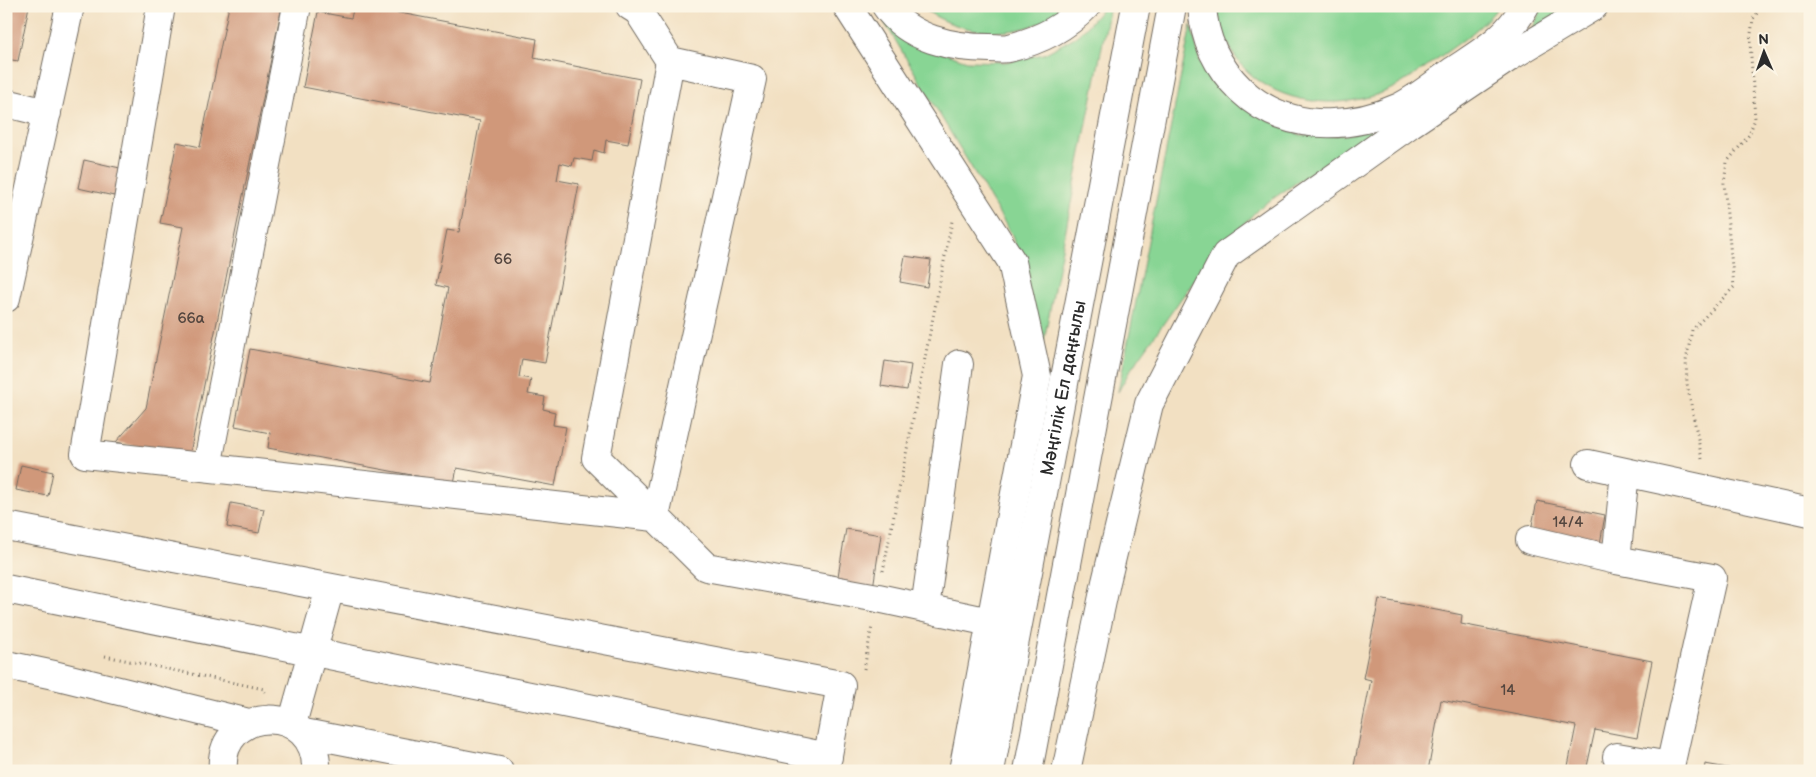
<svg xmlns="http://www.w3.org/2000/svg" width="1816" height="777" viewBox="0 0 1816 777" font-family="'Balsamiq Sans',sans-serif">
<rect width="100%" height="100%" fill="#fcf5e5"/>
<filter id="ink" filterUnits="userSpaceOnUse"><feTurbulence type="fractalNoise" baseFrequency=".02" numOctaves="2"/><feDisplacementMap in="SourceGraphic" scale="10" xChannelSelector="R" yChannelSelector="G"/><feConvolveMatrix kernelMatrix="1 2 1 2 8 2 1 2 1" color-interpolation-filters="sRGB"/></filter>
<filter id="wash" filterUnits="userSpaceOnUse"><feTurbulence type="fractalNoise" baseFrequency=".0096" numOctaves="4" result="noise"/><feDisplacementMap in="SourceGraphic" scale="20" xChannelSelector="R" yChannelSelector="G"/><feGaussianBlur stdDeviation="1.12" result="paint"/><feColorMatrix in="noise" values="0 0 0 0 0 0 0 0 0 0 0 0 0 0 0 0 0 1.4 0 .05"/><feComposite in="paint" operator="in"/></filter>
<g filter="url(#wash)">
<rect width="100%" height="100%" fill="#f2e0c2"/>
<path fill="#88d594" stroke="#5a8060" d="M920,6H1065C1027,43 959,37 920,6Z
M1105,6H1110L1043,345L1012,235L882,18L916,44L967,61L1005,62L1044,54L1079,35Z
M1216,6H1499C1483,27 1462,41 1441,56C1422,69 1402,86 1379,94C1336,109 1281,104 1247,71C1229,54 1222,29 1216,6Z
M1542,6H1573L1531,33Z
M1191,25L1200,62L1228,97L1281,127L1300,135H1343L1377,128L1259,208L1205,265L1129,372L1118,392Z"/>
<g id="blocks">
<path fill="#d0987a" d="M6,6H29L18,61L6,59Z
M229,6H282L189,458L116,442L146,408L183,227L160,223L177,142L200,147Z
M354,6H363L537,39L534,58L640,79L628,144L606,140L604,153L594,150L592,161L574,158L572,166L560,163L557,180L579,184L545,363L522,359L519,377L531,379L528,394L545,397L543,409L555,412L553,425L566,427L555,486L457,468L454,483L268,448L270,433L235,426L250,349L430,383L448,288L436,285L447,230L459,232L480,121L303,87L318,12L351,18Z
M84,160L120,168L114,196L78,188Z
M905,256L931,260L927,287L900,282Z
M885,361L911,365L907,390L881,386Z
M21,465L53,472L48,496L16,490Z
M1537,501L1605,515L1600,544L1531,530Z
M231,503L264,509L259,533L227,527Z
M846,529L881,535L873,588L837,582Z
M1379,599L1462,615L1461,624L1652,661L1637,738L1595,730L1586,771H1567L1576,726L1441,700L1428,771H1353L1371,680L1363,678Z
M1705,764L1739,770V771H1704Z"/>
</g>
</g>
<g filter="url(#ink)">
<use href="#blocks" fill-opacity="0" stroke="#716a60" stroke-width="1"/>
<g fill="none" stroke-linecap="round" stroke-linejoin="round">
<g stroke="#716a60" stroke-width="30">
<path id="minor" d="M161,6L85,454L655,517L752,79L670,61
M630,6L638,11L670,61L596,458L706,567L878,598L990,622
M6,103L47,113
M6,298L70,6
M1588,464L1810,512
M207,467L297,6
M1625,472L1616,560L1712,578L1669,771
M6,526L841,685L825,771
M1530,540L1616,560
M6,589L828,757
M942,612L925,608L959,364
M6,665L54,675L249,723
M292,724L330,588
M304,733L499,771
M1617,757L1670,766
M223,771C217,704 319,701 316,771"/>
</g>
<g stroke="#716a60" stroke-width="30">
<g id="major">
<path d="M847,6L1012,262L1037,376L963,771"/>
<path d="M886,6C908,39 953,48 990,48C996,48 1003,49 1009,48C1038,41 1065,28 1086,6"/>
<path d="M1202,6C1204,39 1217,67 1241,90C1284,131 1347,131 1400,107C1418,98 1436,83 1453,71C1483,51 1506,39 1525,6"/>
<path id="s1" d="M990,771L1136,6"/>
<path d="M1028,771L1172,6"/>
<path d="M1066,771L1106,582L1149,404L1226,255L1410,124L1511,56L1594,6"/>
</g>
</g>
<path stroke="#716a60" stroke-width="3" stroke-dasharray="1 4" stroke-linecap="butt" d="M1702,459L1687,384L1686,361L1692,330L1734,287L1724,183L1727,162L1749,135L1755,119L1750,41L1753,19L1762,6
M883,571L952,221
M105,656L264,689L265,692
M864,669L872,626"/>
<use href="#minor" stroke="#fff" stroke-width="28"/>
<use href="#major" stroke="#fff" stroke-width="28"/>
</g>
</g>
<g text-anchor="middle" stroke-width="5" stroke-linejoin="round" paint-order="stroke">
<g font-size="15" fill="#54463f">
<text x="503" y="264">66</text>
<text x="191" y="323">66а</text>
<text x="1568" y="527">14/4</text>
<text x="1508" y="695">14</text>
</g>
<g font-size="18" fill="#2b2b2b" stroke="#fcf5e5">
<text dy="6" stroke="none"><textPath href="#s1" startOffset="390">Мәңгілік Ел даңғылы</textPath></text>
</g>
</g>
<rect width="1816" height="777" fill="none" stroke="#fcf5e5" stroke-width="25"/>
<g transform="translate(1764 52) rotate(358)" stroke="#fcf5e5" stroke-width="4" paint-order="stroke">
<path d="M0-4L9 19L0 12L-9 19Z" fill="#2b2b2b"/>
<text y="-8" font-size="14" font-weight="bold" text-anchor="middle" fill="#2b2b2b">N</text>
</g>
</svg>
